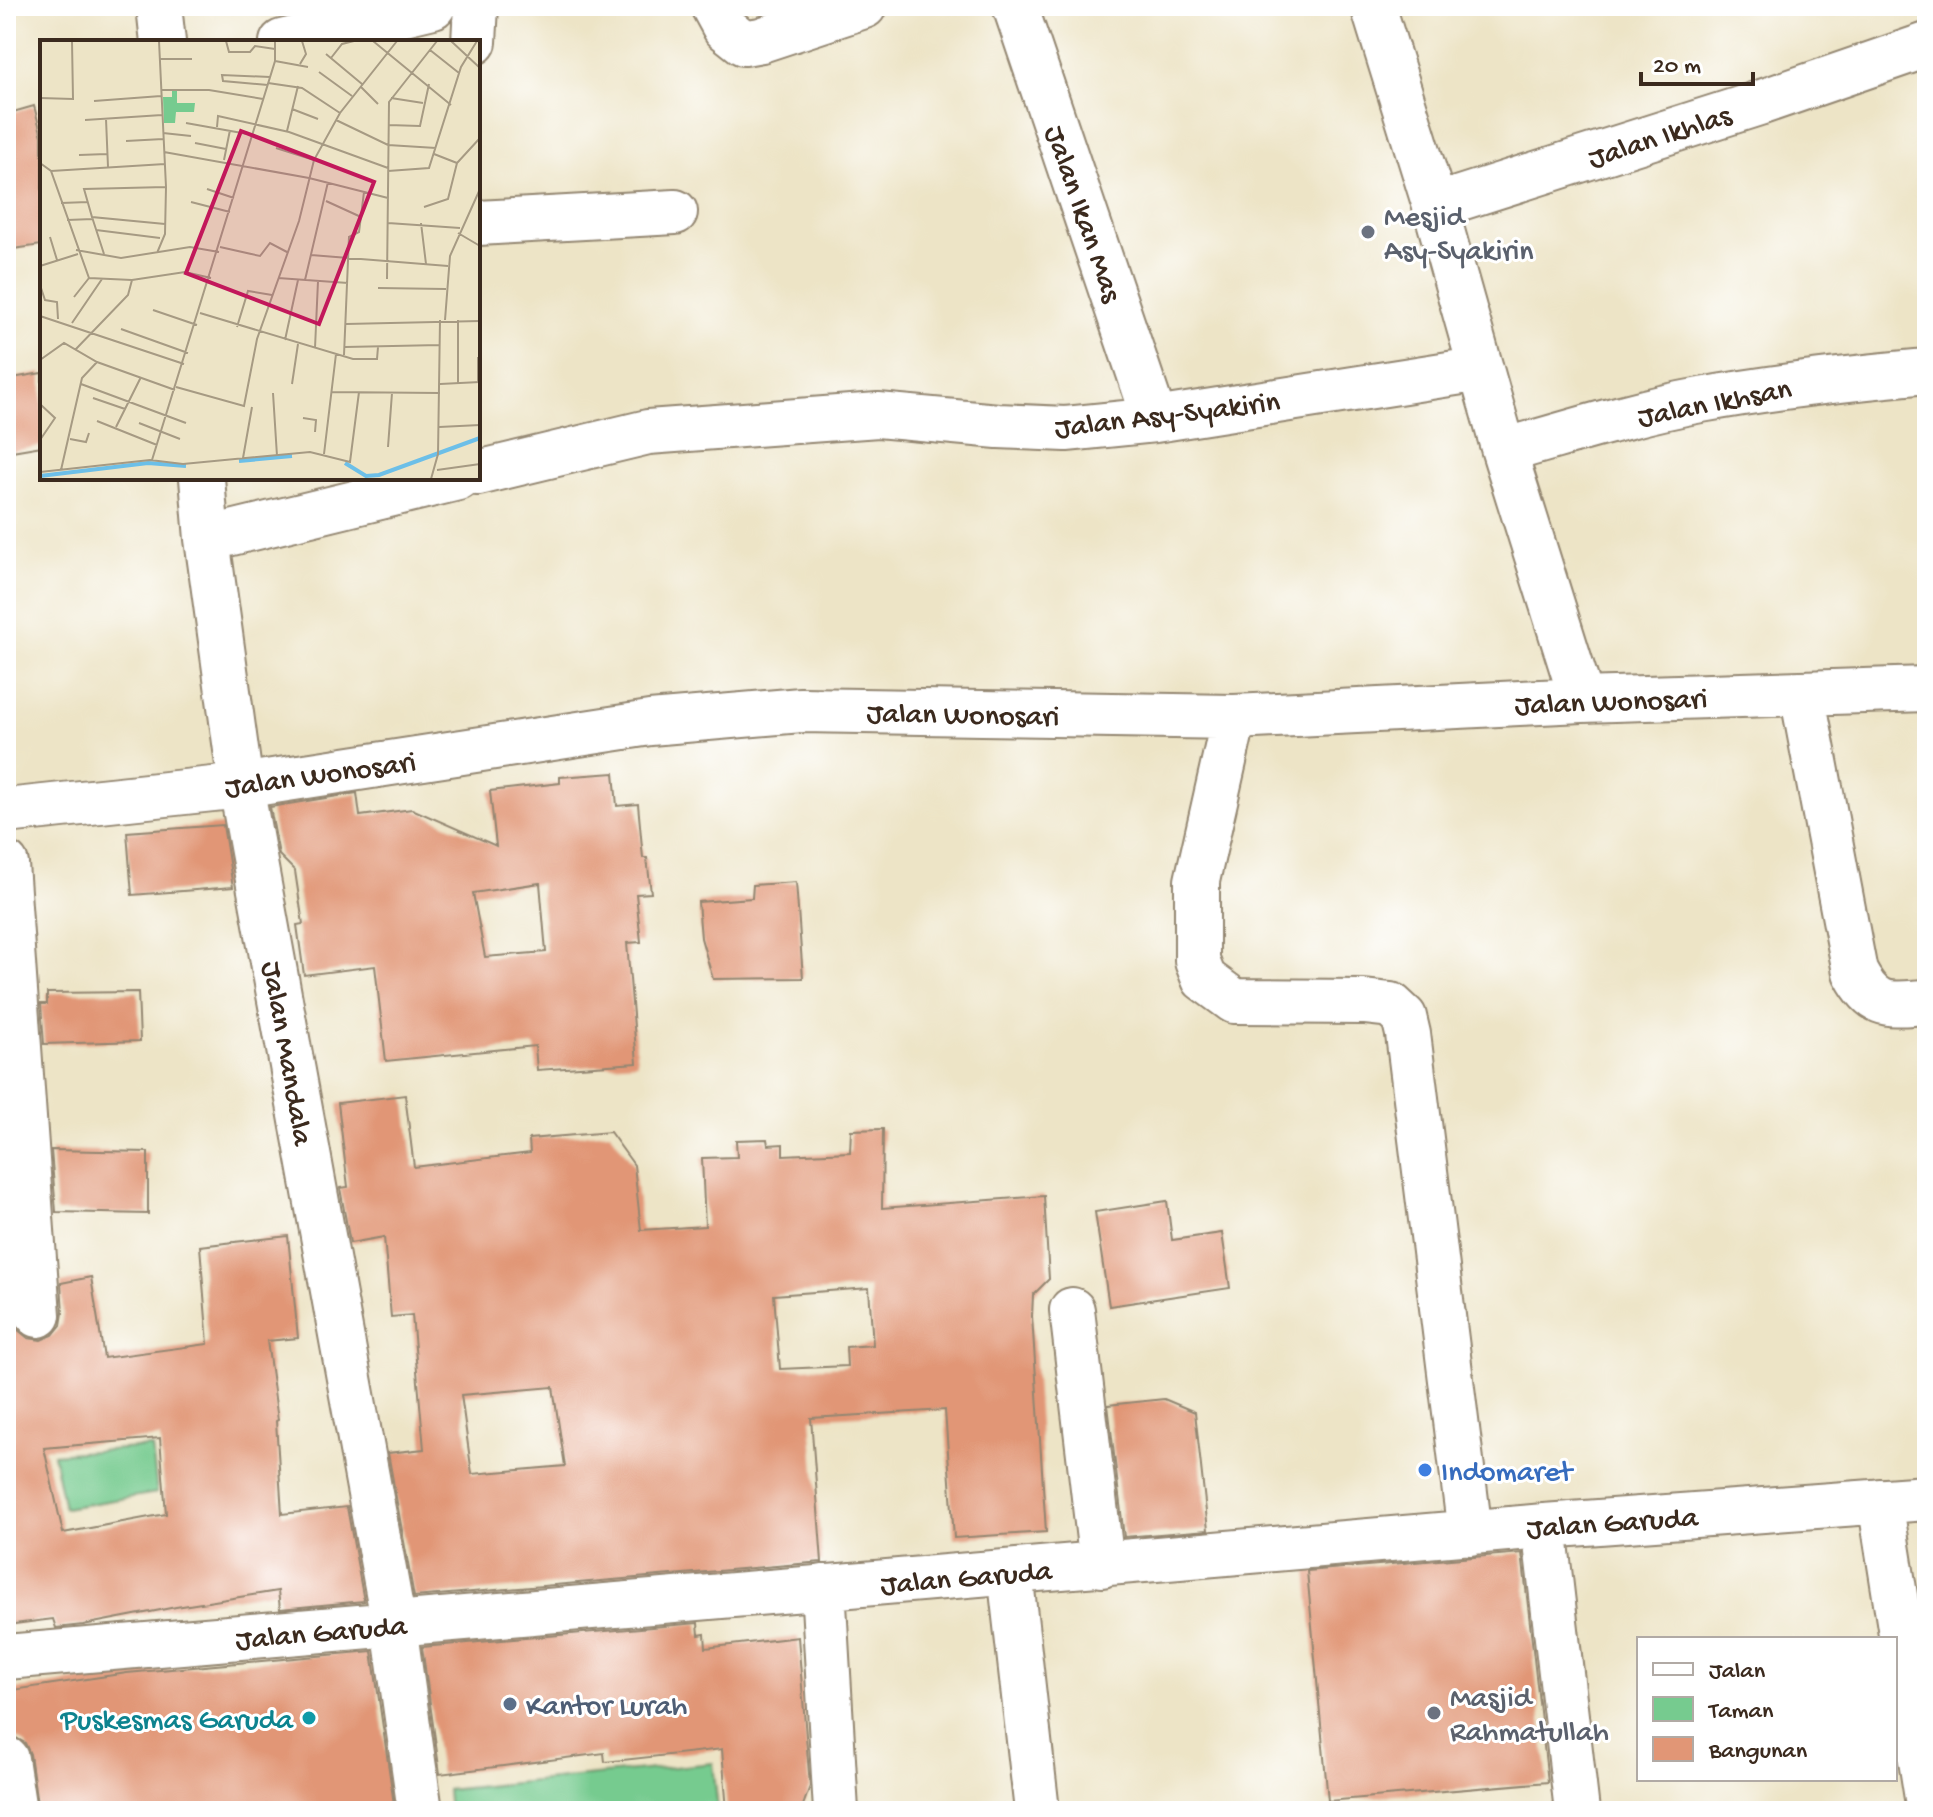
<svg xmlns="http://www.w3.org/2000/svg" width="1933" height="1817" viewBox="0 0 1933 1817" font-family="'Gochi Hand',sans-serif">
<rect width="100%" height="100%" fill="#fff"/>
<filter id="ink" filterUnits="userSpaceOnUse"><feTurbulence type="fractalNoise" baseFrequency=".0125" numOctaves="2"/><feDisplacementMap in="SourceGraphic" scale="16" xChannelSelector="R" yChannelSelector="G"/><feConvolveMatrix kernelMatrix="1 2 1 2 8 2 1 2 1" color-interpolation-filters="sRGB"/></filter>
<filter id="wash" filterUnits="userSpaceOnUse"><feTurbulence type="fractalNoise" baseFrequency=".006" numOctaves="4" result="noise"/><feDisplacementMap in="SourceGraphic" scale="32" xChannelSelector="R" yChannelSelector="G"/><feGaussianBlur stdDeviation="1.8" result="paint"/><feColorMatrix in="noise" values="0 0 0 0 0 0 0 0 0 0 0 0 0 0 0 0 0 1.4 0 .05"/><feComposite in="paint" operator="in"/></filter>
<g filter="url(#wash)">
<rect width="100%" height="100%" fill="#ede4c6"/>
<path fill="#76cb8f" stroke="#587a56" stroke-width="2" d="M152,1447L157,1493L64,1508L53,1454Z
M713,1763L718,1811H449L447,1790Z"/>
<g id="blocks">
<path fill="#e19676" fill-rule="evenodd" d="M34,106L42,136V245L6,250V114Z
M42,373V446L6,452V379Z
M614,773L617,806L638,804L643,858H647L651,893L636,894L641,942L627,943L637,1063L537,1070L535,1046L386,1061L375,966L304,975L297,925L303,924L295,871L279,855L270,807L357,793L360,816L412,809L496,846L490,791L560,783V777ZM540,883L546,952L485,957L473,893Z
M223,825L233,887L132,895L127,832Z
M796,882L803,978L713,979L701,938L698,902L752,898L753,885Z
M138,992L140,1041L44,1044L41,1004H47V993Z
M405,1095L414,1167L530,1153L529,1139L610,1132L634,1165L641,1230L705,1226L702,1158L737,1157L736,1140L767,1139L768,1145L783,1144V1155L850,1152L851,1130L883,1129L882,1208L1044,1196L1049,1279L1033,1295L1032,1316L1046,1532L954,1538L945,1410L811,1418L822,1562L414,1597L388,1453L424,1449L412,1315L391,1317L384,1237L350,1243L340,1188L348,1187L338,1103ZM869,1288L873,1345L846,1347L847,1366L780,1369L774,1295ZM553,1387L565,1466L472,1474L461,1395Z
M51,1150L148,1152V1214L56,1212Z
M1167,1201L1172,1240L1222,1233L1230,1288L1109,1306L1095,1212Z
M288,1236L298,1338L267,1341L278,1420L276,1421L282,1514L347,1507L364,1601L280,1609L278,1591L176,1607L83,1625L56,1628L53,1619L6,1625V1294L11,1293L13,1317L18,1330L28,1338L41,1340L53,1335L61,1325L63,1313L61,1283L91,1277L104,1358L208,1344L200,1246ZM160,1438L166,1514L63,1533L44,1448Z
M1164,1399L1195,1412L1208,1530L1124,1537L1108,1405Z
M1522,1553L1548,1782L1328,1801L1307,1571Z
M698,1623L699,1635L705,1634L706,1648L798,1637L810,1786L801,1811H727L722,1749L605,1762L604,1753L440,1774L422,1647Z
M372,1651L395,1811H38L30,1754L25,1743L11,1735L6,1691L127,1673Z"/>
</g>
</g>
<g filter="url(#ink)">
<use href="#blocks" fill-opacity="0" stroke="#948772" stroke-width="2"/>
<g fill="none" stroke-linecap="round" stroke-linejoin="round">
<g stroke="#948772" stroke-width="48">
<path id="minor" d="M159,6L163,42
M713,6L725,28L744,43L761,40L864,6
M1015,6L1155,420
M1373,6L1435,206L1504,451L1582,700
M282,42L433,6
M474,42L476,6
M1435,206L1759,103L1927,45
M478,223L675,212
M1504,451C1569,433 1634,412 1701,400C1776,386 1851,378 1927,371
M478,473L648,432L878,415L998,426L1066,429L1155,420L1481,369
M202,478L207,539L241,786L394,1625L420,1811
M207,539L458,478
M1802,693L1855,972C1875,1010 1889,1004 1927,1002
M1234,717L1197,881V961L1204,979L1234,1001L1364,1002L1391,1005L1404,1017L1408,1034L1470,1533
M6,811L241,786L650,723L801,710L1234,717L1582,700L1927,689
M6,864L38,1315
M1072,1310L1102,1565
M1880,1501L1927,1798
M1544,1526L1577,1811
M1010,1572L1037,1811
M823,1587L836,1811
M6,1657L1544,1526L1927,1498
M6,1759L14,1811"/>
</g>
<use href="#minor" stroke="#fff" stroke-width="44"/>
</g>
</g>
<g fill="#6b7280" stroke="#fff" stroke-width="3">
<circle cx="1368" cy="232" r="8"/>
<circle cx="1434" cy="1713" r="8"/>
</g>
<circle fill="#3f7fe0" stroke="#fff" stroke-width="3" cx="1425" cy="1470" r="8"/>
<circle fill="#5c6f8a" stroke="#fff" stroke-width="3" cx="510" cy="1704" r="8"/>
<circle fill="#0f9aa8" stroke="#fff" stroke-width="3" cx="309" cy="1718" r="8"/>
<g text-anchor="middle" stroke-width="6" stroke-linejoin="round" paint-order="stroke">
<g font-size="30" fill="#3b2a1e" stroke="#fff">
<text transform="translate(1659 135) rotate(-18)" y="10">Jalan Ikhlas</text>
<text transform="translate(1085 213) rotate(71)" y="10">Jalan Ikan Mas</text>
<text transform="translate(1714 401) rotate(-11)" y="10">Jalan Ikhsan</text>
<text transform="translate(1167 413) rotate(-7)" y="10">Jalan Asy-Syakirin</text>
<text transform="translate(1611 700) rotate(-2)" y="10">Jalan Wonosari</text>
<text transform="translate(963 713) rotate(1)" y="10">Jalan Wonosari</text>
<text transform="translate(320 773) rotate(-8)" y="10">Jalan Wonosari</text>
<text transform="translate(289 1053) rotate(80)" y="10">Jalan Mandala</text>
<text transform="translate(1612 1521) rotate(-4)" y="10">Jalan Garuda</text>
<text transform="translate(966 1576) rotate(-5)" y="10">Jalan Garuda</text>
<text transform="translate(321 1631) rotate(-5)" y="10">Jalan Garuda</text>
</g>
<g font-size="30" fill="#5b616d" stroke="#fff" text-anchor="start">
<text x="1384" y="225">Mesjid<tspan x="1384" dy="34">Asy-Syakirin</tspan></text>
<text x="1450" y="1706">Masjid<tspan x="1450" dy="34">Rahmatullah</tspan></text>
</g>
<g font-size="30" fill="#366cbe" stroke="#fff" text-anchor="start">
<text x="1441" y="1480">Indomaret</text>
</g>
<g font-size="30" fill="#4e5e75" stroke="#fff" text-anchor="start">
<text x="526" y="1714">Kantor Lurah</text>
</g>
<g font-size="30" fill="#0d838f" stroke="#fff" text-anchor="end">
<text x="293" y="1728">Puskesmas Garuda</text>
</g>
</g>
<g transform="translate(40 40)">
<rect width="440" height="440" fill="#ede4c6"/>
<path d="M132,51H137V63H155L154,72H136L135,83H124L123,57H132Z" fill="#76cb8f"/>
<path fill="none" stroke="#6cbfe8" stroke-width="4" d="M199,421L252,416M305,423L326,436L339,435L440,398M0,436L108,423L146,426"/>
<path fill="none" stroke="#a69a83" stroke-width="2" d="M186,1L189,12H210L215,6L235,9M333,1L411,65M411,1L440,28M390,10L419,33M286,14L322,44M291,18L302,4L314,1M120,19H152M235,21L268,27M260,24L266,14L262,1M279,32L312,56M228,43L262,48L300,73M228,45L183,41L182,35L230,37M321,47L338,64M121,50H169L223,59M0,58L33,59L32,1M351,58L383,63M54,61L121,56M252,69L278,79M66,79L68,127M45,80L122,75M296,80L348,105L396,108M146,83L213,95M348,85L380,86L389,44M177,87L178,76L249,92L348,128M247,91L258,46M123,93L151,96M86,101L123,99M155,103L186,109M236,108L274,120M124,112L269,138L348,158M394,114L417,123M39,115L67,114M184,120L190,90M0,123L11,131L49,238L92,240L145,232L171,238M11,131L125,124M348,131L389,128L421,27L437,1M167,149L194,158M286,161L321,177M151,162L190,172M21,163L48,162M384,167L408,159L417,123L440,98M52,177L64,214M27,180L53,179M348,183L420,188M381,183L386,224M125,184L52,177L44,149L126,147M56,190L120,198M418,193L440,206M10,197L17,220M180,207L220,216L230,203L247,212M36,210L81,218L150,207L179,212M117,213L125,194L126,147L119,1M271,215L408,226M0,226L38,214M238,238L308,243M347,239L349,62L397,1M265,240L288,142M0,245L5,260L17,262L18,279M338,248L406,249M34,257L49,238M113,270L157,285M160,273L313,319H337L338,307M0,276L144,324M405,280L410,216L440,149M32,283L62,239M306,284L440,281M197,287L208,251L232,255M81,289L148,313M245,300L258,240M305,307L400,305M275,308L278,241M35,310L88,255L92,240M304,315L309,197L319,192L324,152M0,320L24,303L57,322L135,350M438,342V317M418,343V280M41,344L146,383M252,344L258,304M400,344L440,342M136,347L204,366L217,299L259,181L274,120L300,73L357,1M291,352L400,353M233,353L237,416M53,358L85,369M0,364L15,378L0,400M263,378L276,380L275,392M57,381L117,405M99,383L140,399M76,387L101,337M399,387L440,385M30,399L46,402L49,393M348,407L352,353M284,414L296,314M203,418L212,367M112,420L235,21V1M21,430L42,338L57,322M397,430L440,424M0,432L110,420L143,424L270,412L310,422L319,352M391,439L398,414L400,280"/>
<path fill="#c2185b" fill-opacity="0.15" stroke="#c2185b" stroke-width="4" d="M201,91L334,142L279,284L146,233Z"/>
<rect width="440" height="440" fill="none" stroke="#3b2a1e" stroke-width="4"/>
</g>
<rect width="1933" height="1817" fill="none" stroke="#fff" stroke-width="32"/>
<rect x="1637" y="1637" width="260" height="144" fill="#ffffff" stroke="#b1aaa5" stroke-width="2"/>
<rect x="1653" y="1663" width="40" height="12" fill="#ffffff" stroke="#b1aaa5" stroke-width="2"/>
<text x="1709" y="1677" font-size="24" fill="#3b2a1e">Jalan</text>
<rect x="1653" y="1697" width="40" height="24" fill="#76cb8f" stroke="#b1aaa5" stroke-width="2"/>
<text x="1709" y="1717" font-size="24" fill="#3b2a1e">Taman</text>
<rect x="1653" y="1737" width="40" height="24" fill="#e19676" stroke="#b1aaa5" stroke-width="2"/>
<text x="1709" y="1757" font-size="24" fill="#3b2a1e">Bangunan</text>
<path d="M1641 72v12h112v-12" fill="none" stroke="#3b2a1e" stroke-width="4"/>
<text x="1653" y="72" font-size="24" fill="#3b2a1e" stroke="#ffffff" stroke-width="6" paint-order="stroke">20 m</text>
</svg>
